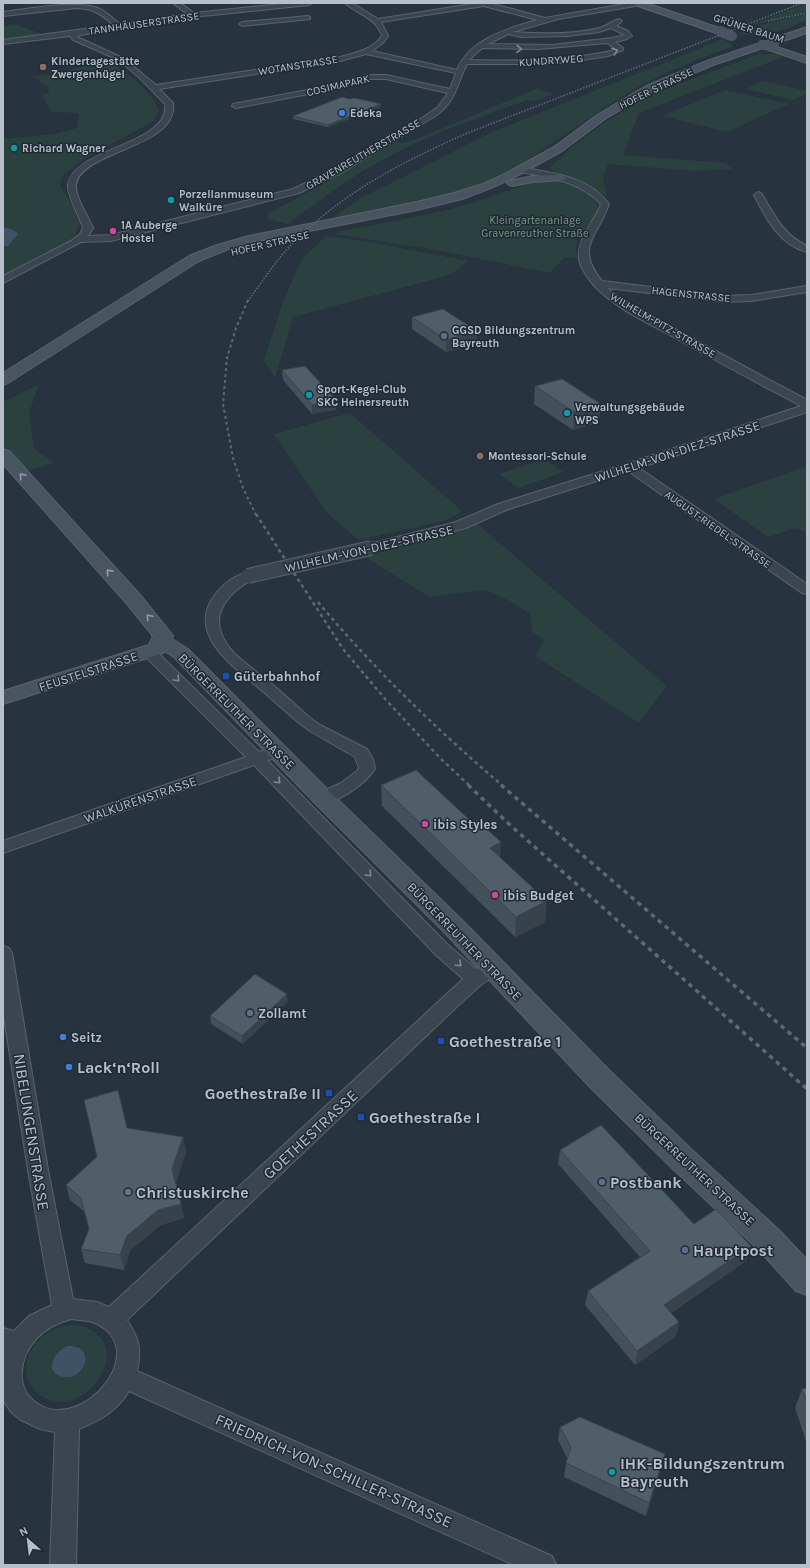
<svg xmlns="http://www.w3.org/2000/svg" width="810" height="1568" viewBox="0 0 810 1568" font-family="Karla,sans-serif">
<rect width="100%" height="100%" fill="#27333e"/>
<path fill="#2a4140" d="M807,3V12L746,27L806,3Z
M807,14V20C785,30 762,39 738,34L764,24Z
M14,24L42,34L3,40V26Z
M723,39L733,45L730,48C691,61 655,76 620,98C580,122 544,152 503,174C451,201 389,209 331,219L359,199L490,133Z
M759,54H774L785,56L639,113L623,155L726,163L733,169L695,171L608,164L603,177L607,196L581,182L559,176L549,168L573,146L604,123L649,95Z
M107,60C128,74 148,87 159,110L154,121L82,160L63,175L60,186L81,219L76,234L68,243L3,277V139L54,134L77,128L79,113L51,112L42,95L49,93L48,90L50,87L40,83L39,79L30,77L58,73Z
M763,81L807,91V94L793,100L745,89Z
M536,89L555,94L534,101L527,100C485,116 440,130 400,151C358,171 324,197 288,224L268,219L267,216L269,213L321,185L397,141L403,143L414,140Z
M725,90L789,104L727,132L662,116Z
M548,180C568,183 587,188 598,205C598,221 578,231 576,247C576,251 577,255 577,259L565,257L549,273L437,250L335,234L340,231C383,223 425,216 466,205C494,197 520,184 548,180Z
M326,236L365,241L468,261L450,275L293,317L275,378L264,361L283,301L302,259Z
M39,384L29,413L34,449L55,463L26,471L3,447V402Z
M349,413H350L462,511L447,520L359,540L326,512L274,434Z
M544,459L564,472L518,488L499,474Z
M807,466V533L796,528L768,537L714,499Z
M475,522L667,686L639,723L535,656L545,640L532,632L530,614L510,601L485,590L429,597L364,556C401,547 440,538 475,522Z
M74,1324C144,1337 87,1423 43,1397C15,1380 25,1344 51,1331C59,1327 66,1325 74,1324Z"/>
<path fill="#3e5266" d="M3,227L14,230L18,234L8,246H3Z
M67,1346C101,1345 82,1385 60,1376C43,1369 56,1351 67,1346Z"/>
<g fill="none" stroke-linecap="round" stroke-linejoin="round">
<g stroke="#59636c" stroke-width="2">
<path id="street" d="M173,3H180L194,13L291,3H312L309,5L193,17L80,35L77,37L123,58L156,85L340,57C355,53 372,50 382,36C376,17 358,15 345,3H352L378,19L478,3H490L545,18L630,3H644L641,5L558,19L513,32C541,34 572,35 599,28C607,26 612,21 619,19L622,21L616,26L628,31L632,36L627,39L615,42L623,48V50L608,56L563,63L530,64H467C456,85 458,98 437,115L341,173L299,193L111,241L81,242L3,283V276L71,241L80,234L83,228C80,216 67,197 68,185C72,148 171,145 165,104L142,80L119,60L73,40L70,36L3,44V40L114,25C101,14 94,9 77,8L3,16V12C30,9 72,0 98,8C106,11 113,19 120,24L187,14ZM484,6L537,20C508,28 469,40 457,70L372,51L383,43L388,36L381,22ZM611,28L625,35L612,38L552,45L488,44L508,34L521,37L568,36L599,32ZM607,43L616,49C608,53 598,53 589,55C550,61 509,61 469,60L482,48L538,49ZM366,54L456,73L450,89L386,75H367L318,88L233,104L232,106L236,108L319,92L367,79H386L448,93L438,107L425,116L336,169L293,189L111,235L88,236L93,228C88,216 75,197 76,185C79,151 179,148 173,103L159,89L340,61Z
M308,16L310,17V19L242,26L239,24L242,22Z
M517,167H520C551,173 589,176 609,204C598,237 574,247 602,281L725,296L751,295L807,286V292L751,301L725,302L607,288L626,302L645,313L807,400V412L639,468L807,584V594L802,593L628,471L506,510L466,528L371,552L366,551L364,548L366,545L456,522L498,504L626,464L801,406C756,382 712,359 668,334C646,322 622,311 603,294C594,287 582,272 579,260C576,240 594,222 601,204C579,180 547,178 517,171L516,169Z
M758,192L761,193C775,215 782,234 807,246V252C779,245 766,218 754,195Z
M248,572L253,573L255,576L253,579C222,596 205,622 234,653C244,663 256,671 267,680C282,692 295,705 309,717L320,725L367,749L373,759L375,769C366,783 335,807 317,802L315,798L317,794L341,783L357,771L359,768L355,757L310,731L299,723C286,712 273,700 260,689C235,668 186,635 214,596C222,585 235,575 248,572Z
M149,648L154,649L259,752L266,750L272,751L274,755L272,759L267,760L448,945L476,969L492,961L498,963L501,968L498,973L482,984L464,1000L127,1320C139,1338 142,1350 137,1371L552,1556L556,1565H514L129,1391C116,1412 101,1420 79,1429L76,1565H50L55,1432L40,1429L21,1420L11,1412L5,1403L3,1398V1328L14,1331L29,1316L52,1305L28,1170L3,1011V946L9,948L12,953L48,1170L73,1299L97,1302L109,1307L463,979L436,955L254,765L3,853V841L246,757L144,655L142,652L144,649ZM71,1319C78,1320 88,1320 95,1323C153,1349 83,1433 38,1404C14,1389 19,1357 37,1338C46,1328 58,1323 71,1319Z"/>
</g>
<g stroke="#59636c" stroke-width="2">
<path id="secondary" d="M634,3H646L722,29L724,31L722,33H716L635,5Z
M807,27V33L771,45L807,57V63L763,48L713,65L654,90L605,119L562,151L511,179L491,188L462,199L417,210L253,242L226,250L199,261L8,383L3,385V373L189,256L217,245L249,236L417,202L454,193L483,184L503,175L554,147L597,115L646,86L707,61Z
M560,175L564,176L566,178L564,180L533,182L513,186L509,185L507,183L509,181L533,176Z
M3,449L9,451L142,597L170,632L173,636L172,639L188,649L331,793L464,922L610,1071L691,1149L780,1231L807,1260V1295L796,1291L758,1249L671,1167L590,1087L446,934L315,803L174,657L164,651L163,653L3,704V691L149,645L153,636L128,605L3,464Z"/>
</g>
<use href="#street" fill="#3b454f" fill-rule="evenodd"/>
<use href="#secondary" fill="#495461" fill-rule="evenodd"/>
<path stroke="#5d6975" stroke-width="1.5" stroke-dasharray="1.5 1.5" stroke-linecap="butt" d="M768,21L807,13
M248,301C262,282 276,260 293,243C345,191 399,164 465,134L802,3"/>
<path stroke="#5d6975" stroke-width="2" stroke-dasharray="3 3" stroke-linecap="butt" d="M248,300L236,328L227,358L223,404L233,458L243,488L256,515"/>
<path stroke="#5d6975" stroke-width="2.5" stroke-dasharray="3.5 3.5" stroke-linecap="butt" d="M256,514L343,649L386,700L440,758L470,786
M318,602C374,669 436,729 503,786"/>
<path stroke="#5d6975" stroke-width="3.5" stroke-dasharray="4.5 4.5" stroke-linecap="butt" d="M468,785L510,825L807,1089
M501,785L807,1048"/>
<g stroke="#59636c" stroke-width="16" stroke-linecap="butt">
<path id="street-bridge" d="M248,576L371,548"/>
</g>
<g stroke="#59636c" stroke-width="10" stroke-linecap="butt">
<path id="secondary-bridge" d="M719,31L732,36
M762,45H774"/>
</g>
<use href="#street-bridge" stroke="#3b454f" stroke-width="14"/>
<use href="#secondary-bridge" stroke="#495461" stroke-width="10"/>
</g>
<path fill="#45515a" d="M350,99L381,104V107L328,127L293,119V116Z
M412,317L477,343L446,352L412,329Z
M282,370L336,410L312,414L283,380Z
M535,386L599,422L573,430L534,404Z
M381,785L500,857L545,922L515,937L382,806Z
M288,1001L243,1044L211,1024L210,1016Z
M127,1128L183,1137L186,1152L176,1182L184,1218L161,1225L130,1250L124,1270L85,1263L81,1249L89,1229L85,1212L70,1200L66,1185Z
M560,1150L694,1224L751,1246L746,1261L671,1313L679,1322L676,1336L635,1365L585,1305L588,1291L640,1257L558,1164Z
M807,1388V1444L795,1408L802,1389Z
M560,1427L661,1467L646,1516L564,1477L566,1463L567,1458L558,1440Z"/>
<path fill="#38424a" d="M381,104V107L328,127V125Z
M477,331V343L446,352V340Z
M336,400V410L312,414V405Z
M601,404L599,422L573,430L574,412Z
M501,842L500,863L490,848Z
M547,901L545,922L515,937L516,917Z
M287,994L288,1001L243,1044L242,1036Z
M183,1137L186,1152L175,1184L172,1169Z
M181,1204L184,1218L161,1225L130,1250L124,1270L120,1255L127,1236L158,1210Z
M751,1246L746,1261L661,1319L664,1305Z
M679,1322L676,1336L635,1365L637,1351Z
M665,1454L661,1467L646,1516L649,1503Z"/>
<path fill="#505e69" stroke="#38424a" d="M342,97L350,99L355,98L381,104L328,125L293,116Z
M443,309L477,331L446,340L412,317Z
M305,366L336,400L312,405L282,370Z
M562,379L601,404L574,412L535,386Z
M416,770L473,823L477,820L501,842L490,848L547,901L516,917L381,785Z
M255,974L287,994L242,1036L210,1016Z
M118,1090L127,1128L183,1137L172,1169L181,1204L158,1210L127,1236L120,1255L81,1249L89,1229L81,1198L66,1185L97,1157L84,1100Z
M601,1125L694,1224L716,1209L751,1246L664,1305L679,1322L637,1351L588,1291L650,1251L560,1150Z
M807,1388V1403L802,1389Z
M580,1417L665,1454L649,1503L566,1463L571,1447L560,1427Z"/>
<defs><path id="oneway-chevron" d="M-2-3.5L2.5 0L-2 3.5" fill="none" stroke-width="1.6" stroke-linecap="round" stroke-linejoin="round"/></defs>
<g stroke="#7f8992">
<use href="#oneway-chevron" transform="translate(519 49) rotate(1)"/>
<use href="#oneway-chevron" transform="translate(615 51) rotate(-19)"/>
<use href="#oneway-chevron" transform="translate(177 679) rotate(45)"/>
<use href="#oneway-chevron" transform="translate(278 781) rotate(46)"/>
<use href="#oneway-chevron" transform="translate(369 874) rotate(46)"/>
<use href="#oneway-chevron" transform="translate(459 964) rotate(42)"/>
</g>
<g stroke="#909aa5">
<use href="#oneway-chevron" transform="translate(22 476) rotate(-132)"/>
<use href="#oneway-chevron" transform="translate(109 572) rotate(-132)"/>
<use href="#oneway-chevron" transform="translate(149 617) rotate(-131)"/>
</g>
<g fill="#8d6e63" stroke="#202a34" stroke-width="1.5">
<circle cx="43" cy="67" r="4"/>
<circle cx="480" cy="456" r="4"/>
</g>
<g fill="#3f7fe0" stroke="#202a34" stroke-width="1.5">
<circle cx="342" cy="113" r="4"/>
<circle cx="63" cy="1037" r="4"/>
<circle cx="69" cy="1067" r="4"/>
</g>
<g fill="#0f9aa8" stroke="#202a34" stroke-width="1.5">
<circle cx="14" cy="148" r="4"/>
<circle cx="171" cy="200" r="4"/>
<circle cx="309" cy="395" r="4"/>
<circle cx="567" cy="413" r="4"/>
<circle cx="612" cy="1472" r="4"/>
</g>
<g fill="#d1479c" stroke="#202a34" stroke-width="1.5">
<circle cx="113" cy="231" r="4"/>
<circle cx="425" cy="824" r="4"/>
<circle cx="495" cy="895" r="4"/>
</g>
<g fill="#5c6f8a" stroke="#202a34" stroke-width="1.5">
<circle cx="444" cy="336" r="4"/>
<circle cx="250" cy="1013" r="4"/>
<circle cx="602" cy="1182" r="4"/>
<circle cx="685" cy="1250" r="4"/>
</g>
<g fill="#1a4fb4" stroke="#202a34" stroke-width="1.5">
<rect x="222" y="672" width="8" height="8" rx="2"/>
<rect x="437" y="1037" width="8" height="8" rx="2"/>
<rect x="325" y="1089" width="8" height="8" rx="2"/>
<rect x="357" y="1113" width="8" height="8" rx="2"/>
</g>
<circle fill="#6b7280" stroke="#202a34" stroke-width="1.5" cx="128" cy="1192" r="4"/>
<g text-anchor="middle" stroke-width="3" stroke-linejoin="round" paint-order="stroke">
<g font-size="11" fill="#b7c0c9" stroke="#202a34">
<text transform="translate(144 23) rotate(-8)" y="4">TANNHÄUSERSTRASSE</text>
<text transform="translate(749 28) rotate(18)" y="4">GRÜNER BAUM</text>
<text transform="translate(551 60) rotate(-4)" y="4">KUNDRYWEG</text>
<text transform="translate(298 65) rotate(-9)" y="4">WOTANSTRASSE</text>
<text transform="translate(338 85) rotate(-13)" y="4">COSIMAPARK</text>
<text transform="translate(656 88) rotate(-26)" y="4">HOFER STRASSE</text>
<text transform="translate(363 154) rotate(-30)" y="4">GRAVENREUTHERSTRASSE</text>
<text transform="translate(270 243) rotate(-13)" y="4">HOFER STRASSE</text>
<text transform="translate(691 294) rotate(6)" y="4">HAGENSTRASSE</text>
<text transform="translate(663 325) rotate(30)" y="4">WILHELM-PITZ-STRASSE</text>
<text transform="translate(718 529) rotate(35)" y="4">AUGUST-RIEDEL-STRASSE</text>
</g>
<g font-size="11" font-weight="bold" fill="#b7c0c9" stroke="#202a34" text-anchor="start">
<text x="51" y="65">Kindertagestätte<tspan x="51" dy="13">Zwergenhügel</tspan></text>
<text x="350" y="117">Edeka</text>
<text x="22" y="152">Richard Wagner</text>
<text x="179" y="198">Porzellanmuseum<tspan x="179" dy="13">Walküre</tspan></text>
<text x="121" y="229">1A Auberge<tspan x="121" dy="13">Hostel</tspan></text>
<text x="452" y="334">GGSD Bildungszentrum<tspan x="452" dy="13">Bayreuth</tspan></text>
<text x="317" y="393">Sport-Kegel-Club<tspan x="317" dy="13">SKC Heinersreuth</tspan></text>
<text x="575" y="411">Verwaltungsgebäude<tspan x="575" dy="13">WPS</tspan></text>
<text x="488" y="460">Montessori-Schule</text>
</g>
<g font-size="11" fill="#779d7d" stroke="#202a34">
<text x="535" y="224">Kleingartenanlage<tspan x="535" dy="13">Gravenreuther Straße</tspan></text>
</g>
<g font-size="13" fill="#b7c0c9" stroke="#202a34">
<text transform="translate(677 451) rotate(-18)" y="5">WILHELM-VON-DIEZ-STRASSE</text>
<text transform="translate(369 548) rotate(-13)" y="5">WILHELM-VON-DIEZ-STRASSE</text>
<text transform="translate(88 671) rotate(-18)" y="5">FEUSTELSTRASSE</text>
<text transform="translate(237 711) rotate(45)" y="5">BÜRGERREUTHER STRASSE</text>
<text transform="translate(140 799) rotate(-19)" y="5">WALKÜRENSTRASSE</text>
<text transform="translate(465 941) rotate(46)" y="5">BÜRGERREUTHER STRASSE</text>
<text transform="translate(695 1169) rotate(43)" y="5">BÜRGERREUTHER STRASSE</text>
</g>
<g font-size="13" font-weight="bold" fill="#b7c0c9" stroke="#202a34" text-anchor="start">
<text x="234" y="681">Güterbahnhof</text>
<text x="433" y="829">ibis Styles</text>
<text x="503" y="900">ibis Budget</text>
<text x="258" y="1018">Zollamt</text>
<text x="71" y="1042">Seitz</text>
</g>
<g font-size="16" font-weight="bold" fill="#b7c0c9" stroke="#202a34" text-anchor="start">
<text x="449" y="1047">Goethestraße 1</text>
<text x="77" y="1073">Lack‘n‘Roll</text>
<text x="321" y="1099" text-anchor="end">Goethestraße II</text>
<text x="369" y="1123">Goethestraße I</text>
<text x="610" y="1188">Postbank</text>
<text x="136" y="1198">Christuskirche</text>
<text x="693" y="1256">Hauptpost</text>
<text x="620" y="1469">IHK-Bildungszentrum<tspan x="620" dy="18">Bayreuth</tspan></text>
</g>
<g font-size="16" fill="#b7c0c9" stroke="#202a34">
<text transform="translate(32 1132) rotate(81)" y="6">NIBELUNGENSTRASSE</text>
<text transform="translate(310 1134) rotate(-43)" y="6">GOETHESTRASSE</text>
<text transform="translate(334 1470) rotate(24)" y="6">FRIEDRICH-VON-SCHILLER-STRASSE</text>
</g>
</g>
<rect width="810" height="1568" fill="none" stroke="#b7c0c9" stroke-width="8"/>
<g transform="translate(28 1540) rotate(332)" stroke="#202a34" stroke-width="3" paint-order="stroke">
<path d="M0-3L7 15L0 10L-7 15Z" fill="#b7c0c9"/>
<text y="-6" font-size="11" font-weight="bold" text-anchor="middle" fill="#b7c0c9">N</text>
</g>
</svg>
